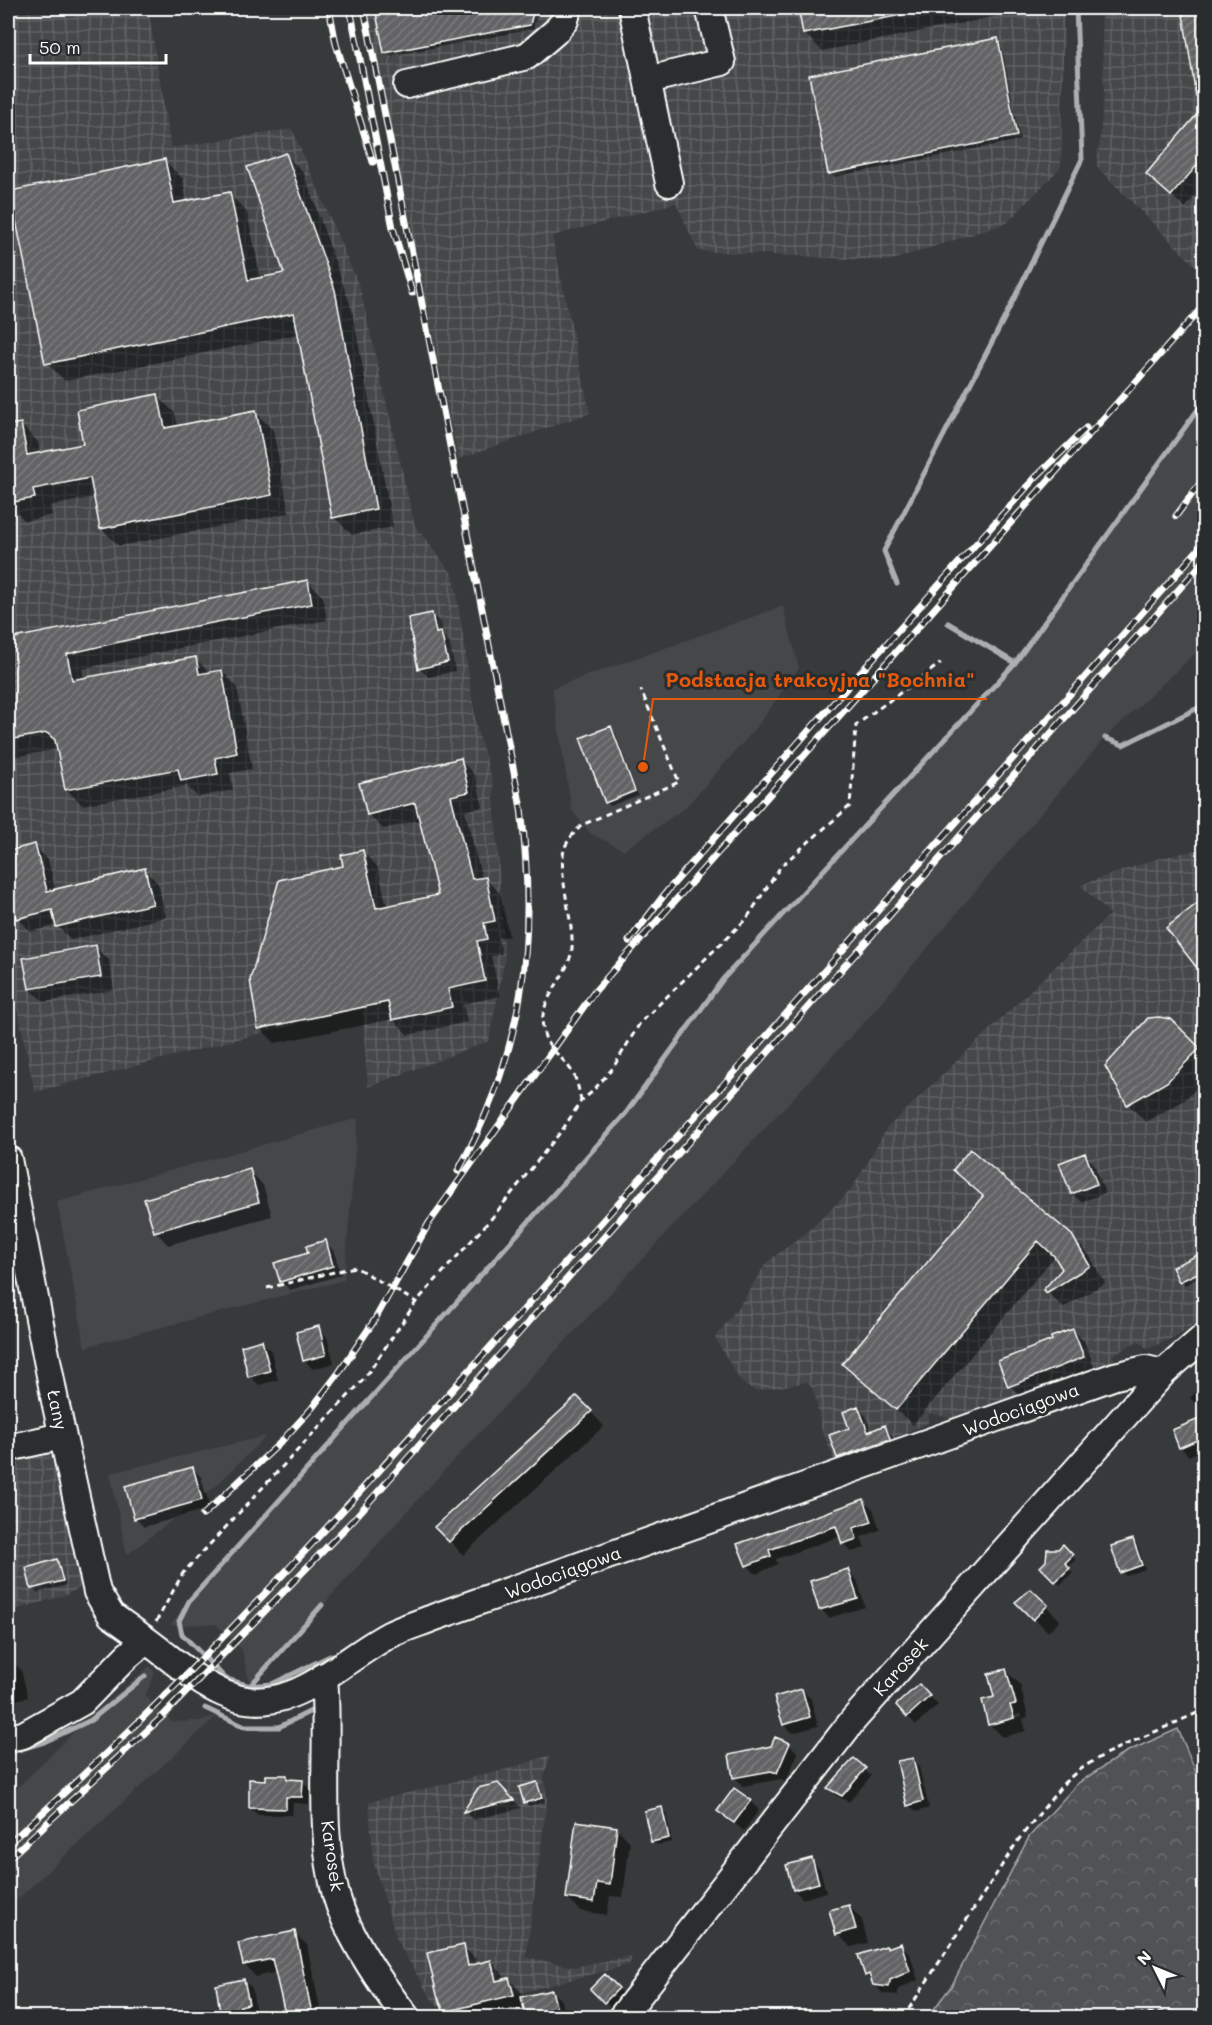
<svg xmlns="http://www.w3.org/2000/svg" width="1212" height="2025" viewBox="0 0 1212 2025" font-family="Mali,sans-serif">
<defs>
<pattern id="industrial-grid" width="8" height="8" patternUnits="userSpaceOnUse" patternTransform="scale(1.5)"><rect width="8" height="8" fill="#444748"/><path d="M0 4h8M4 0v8" fill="none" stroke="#606363"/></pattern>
<pattern id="forest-crowns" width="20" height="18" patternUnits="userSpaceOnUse" patternTransform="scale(1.5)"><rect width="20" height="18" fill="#505354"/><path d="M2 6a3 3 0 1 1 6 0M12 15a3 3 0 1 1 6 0" fill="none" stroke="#6a6d6e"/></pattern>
<pattern id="building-hatch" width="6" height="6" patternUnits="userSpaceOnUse" patternTransform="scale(1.5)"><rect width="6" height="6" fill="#636465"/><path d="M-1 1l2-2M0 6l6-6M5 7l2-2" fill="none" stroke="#7a7b7c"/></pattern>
</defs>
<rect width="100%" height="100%" fill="#373a3b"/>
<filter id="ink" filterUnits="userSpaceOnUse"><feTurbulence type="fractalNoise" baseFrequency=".0167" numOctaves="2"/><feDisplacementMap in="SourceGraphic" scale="12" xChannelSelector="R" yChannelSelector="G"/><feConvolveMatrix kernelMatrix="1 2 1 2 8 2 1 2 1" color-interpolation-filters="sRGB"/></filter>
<g filter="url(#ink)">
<path fill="#444748" d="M1204,401V645L1105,738L869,1017L441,1474L250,1686L242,1650L216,1624L170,1625L199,1589L626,1113L723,979L1015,663Z
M783,606L799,668L757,727L685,808L624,850L591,834L572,811L552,688Z
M358,1118L344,1280L85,1347L57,1202Z
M266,1436L215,1487L127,1555L110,1473Z
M150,1666L155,1673L145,1696L172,1722L199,1721L218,1715L8,1908V1797L90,1716Z"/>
<path fill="url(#industrial-grid)" d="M8,8H148L171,148L292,129L360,288L415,526L454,576L477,730L493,782L505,959L489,1041L368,1087L362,1007L35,1092L8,965Z
M366,8H1064L1061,167L1007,223L889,261L698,251L676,203L552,236L590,413L458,459Z
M1101,8H1204V270L1202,273L1097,167L1104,93Z
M1204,848V1317L1178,1336L1148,1349L1138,1341L1113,1355L1115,1361L957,1420L929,1413L928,1423L898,1436L900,1441L836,1464L821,1428L815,1395L808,1382L755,1391L741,1382L715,1338L741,1303L767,1262L807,1232L851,1190L887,1128L1110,914L1080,885L1156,859Z
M8,1258L18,1298L8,1301Z
M51,1427L83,1586L66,1595L8,1612V1437Z
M550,1755L544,1778L547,1800L526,1957L573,1967L632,1956L629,1965L444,2012L432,2000L398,1943L373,1861L369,1802L508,1769Z"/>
<path fill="url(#forest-crowns)" stroke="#a8a9aa" stroke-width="1.5" d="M1178,1729L1196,1772L1204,1771V2017H928L952,1985L1029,1837L1078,1783L1126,1752Z"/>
<path fill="#0007" fill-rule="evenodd" d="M377,8H538L534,29L389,56L385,52Z
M799,8H1039L822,51L804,33Z
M1184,8H1204V98L1197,90Z
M997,39L1001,43L1020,140L834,177L830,173Z
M1200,113L1204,116V186L1185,208L1148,174Z
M286,155L304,173L352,310L393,527L352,535L334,517L299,334L65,381L47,363L165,161L183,179L187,202L229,194L247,212L261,279L286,274Z
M157,396L175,413L178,427L255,412L273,430L289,513L119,546L101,528L95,497L50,506L52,515L25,521L8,503V427L20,424L38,442L40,454L85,445Z
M307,581L323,597L327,620L170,650L82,669L84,679L196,659L211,674L222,671L237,687L252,769L230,773L233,790L198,797L187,786L82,805L66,789L59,749L8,758V640Z
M432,614L441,623L443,636L450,643L455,671L428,677L419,668Z
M611,728L615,732L638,795L610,806L606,802Z
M460,760L475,775L483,807L465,811L482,879L485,878L500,893L509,936L498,938L502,954L491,956L500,996L463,1004L467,1022L408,1035L393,1019L275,1043L260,1028L345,867L363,852L378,867L387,907L439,897L421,820L383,829L368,814Z
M35,846L48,860L56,891L144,870L158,883L166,917L71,940L57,925L31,932L18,918L8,878V853Z
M1204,900V974L1169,929Z
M95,947L109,960L114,990L44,1002L30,989Z
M1170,1021L1204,1055V1080L1185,1100L1146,1122L1128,1104Z
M1085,1155L1094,1164L1105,1193L1081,1202L1072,1194L1061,1164Z
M955,1170L1071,1236L1088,1253L1105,1283L1063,1308L1045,1290L1064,1269L1055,1256L913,1425L844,1364L984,1197Z
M250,1171L263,1185L272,1216L168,1245L155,1231Z
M325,1242L334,1251L341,1275L290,1290L281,1281Z
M1204,1254V1275L1185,1285L1174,1268Z
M318,1328L327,1337L334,1363L313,1369L304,1360Z
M1073,1330L1085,1342L1095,1370L1022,1398L1010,1386L1054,1341Z
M262,1342L271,1351L278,1380L259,1385L250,1376Z
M1204,1383V1412L1190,1398Z
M858,1408L866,1416L872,1432L884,1427L892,1435L896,1447L846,1465L839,1457Z
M590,1411L604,1426L463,1555L450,1541Z
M1204,1419V1449L1189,1456L1180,1447Z
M193,1468L201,1477L210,1508L144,1527L135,1518Z
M864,1501L873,1509L880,1530L861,1537L865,1548L852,1552L843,1543L841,1536L776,1559L778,1564L756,1574L747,1565L739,1545Z
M1133,1540L1137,1544L1145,1569L1126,1576L1122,1572Z
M1063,1547L1076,1560L1067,1568L1073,1573L1060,1585L1042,1567Z
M56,1561L60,1565L66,1585L37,1593L33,1589L27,1569Z
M848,1571L857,1580L865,1607L829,1618L821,1609Z
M1031,1591L1060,1620L1048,1632L1018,1602Z
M12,1661L21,1670L28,1697L12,1701L8,1696V1662Z
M1006,1671L1020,1684L1028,1717L1023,1719L1026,1731L1003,1737L989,1724L996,1698ZM1020,1714L1021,1717L997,1724V1721Z
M919,1686L938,1705L916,1725L898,1706Z
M802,1690L811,1699L818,1726L793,1733L784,1725L776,1698Z
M789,1744L798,1753L786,1781L781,1779L743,1786L735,1777Z
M912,1759L919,1767L929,1808L916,1812L909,1805Z
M854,1760L871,1776L849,1802L835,1795L829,1788Z
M286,1777L290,1781H302L309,1788V1804L293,1803L292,1815H258L250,1808L268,1781Z
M536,1783L540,1787L545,1802L529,1806L525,1802Z
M507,1793L521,1808L473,1820L465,1812Z
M750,1801L759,1810L744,1831L719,1811Z
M662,1809L666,1813L672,1842L657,1845L653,1841Z
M617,1828L630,1842L623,1897L610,1896L607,1915L581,1911L567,1898Z
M811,1860L820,1869L826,1892L803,1899L794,1890Z
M849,1906L862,1920L868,1943L851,1947L837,1934Z
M294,1933L307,1945L322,2018H288L277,1972L256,1977L244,1964Z
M901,1945L910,1954L918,1980L898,1989V1995L883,1994L866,1975L887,1950Z
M463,1947L476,1959L477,1965L491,1962L503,1974L505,1981L509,1979L521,1992L523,1998L552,1992L561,2000L564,2015L567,2018H528L525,2008L484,2018H452L446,2011Z
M605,1976L627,1998L614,2011L593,1989Z
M244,1981L252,1988L257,2018H223Z"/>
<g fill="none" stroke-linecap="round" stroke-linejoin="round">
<path stroke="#adaeaf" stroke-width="5" d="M897,584L884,551L1007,313L1082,159L1076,8
M948,623L1015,663
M1105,738L1123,745L1204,705
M332,1655L272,1684L250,1686L226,1679L182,1634L179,1621L189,1601L626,1113L723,979L1015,663L1204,401
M250,1686L322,1605
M205,1708L245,1727H279L311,1711
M8,1753L44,1742L91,1720L145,1676"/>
</g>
<path fill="url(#building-hatch)" stroke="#fff" stroke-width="1.5" d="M375,8H534L530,25L384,53Z
M798,8H902V15L803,34Z
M1182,8H1204V96H1196Z
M998,38L1017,136L828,174L809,75Z
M1204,106V157L1171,196L1146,174Z
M286,153L335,290L376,509L332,518L294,313L45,364L10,191L165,159L174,203L230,192L248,280L284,273L247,167Z
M158,394L165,428L256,410L272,495L100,529L90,478L33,489L35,498L8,503V425L21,423L27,455L83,444L77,410Z
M308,580L312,604L154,634L67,654L72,680L196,657L199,674L222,670L237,753L215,758L218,774L181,781L178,769L65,790L55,740L47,733L8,740V639Z
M432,613L436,633L441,632L448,662L418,669L408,618Z
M611,726L635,791L605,803L580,738Z
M461,758L469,792L451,796L472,879L486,877L495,921L484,923L487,939L477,941L485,981L448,989L452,1007L392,1020L388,1002L258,1029L250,980L279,880L343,866L341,855L363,850L376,908L438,895L415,803L367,815L359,783Z
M35,844L47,891L145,868L153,904L56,927L52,910L16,919L8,884V851Z
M1204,898V977L1166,928Z
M96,945L101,977L29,989L23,958Z
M1159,1017L1171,1019L1200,1048L1167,1082L1127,1105L1105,1066L1148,1018Z
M970,1149L1072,1235L1090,1266L1046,1293L1043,1290L1062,1269L1054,1256L1038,1241L896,1410L842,1364L983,1196L953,1170Z
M1085,1153L1097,1184L1071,1194L1059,1163Z
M250,1169L259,1202L154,1232L144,1199Z
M326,1240L333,1266L280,1282L274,1263L308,1253L306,1246Z
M1204,1252V1270L1179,1282L1172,1267Z
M319,1326L326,1355L303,1361L296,1332Z
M1073,1329L1084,1357L1008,1387L998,1361L1052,1340L1051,1337Z
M262,1340L270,1371L248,1377L241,1346Z
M577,1396L592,1411L449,1542L434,1527Z
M858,1406L868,1432L885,1425L890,1439L837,1458L829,1435L849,1428L843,1412Z
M1204,1417V1437L1179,1448L1172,1430Z
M193,1467L202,1500L134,1519L125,1486Z
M864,1499L872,1522L853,1528L857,1539L842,1544L836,1526L769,1550L771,1556L746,1566L737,1544Z
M1133,1539L1142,1565L1120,1573L1111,1546Z
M1063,1544L1073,1555L1065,1563L1070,1568L1055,1582L1040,1567L1046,1561L1047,1549H1058Z
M57,1559L63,1581L31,1589L26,1568Z
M848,1569L858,1599L819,1610L810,1581Z
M1031,1589L1048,1605L1033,1620L1015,1602Z
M1006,1669L1016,1704L1010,1705L1014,1718L988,1725L982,1700L994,1697L988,1674Z
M919,1684L930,1696L907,1717L896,1705Z
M802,1689L810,1717L783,1725L774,1697Z
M775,1737L790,1743L777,1773L771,1771L733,1778L729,1755L771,1746Z
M854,1758L866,1768L842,1796L827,1788Z
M913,1758L923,1801L907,1806L897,1761Z
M266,1775H287V1779L303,1780L302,1797H286V1809L249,1808V1779L266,1780Z
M537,1782L542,1798L524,1803L519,1787Z
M498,1783L514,1800L463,1812L478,1788Z
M734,1788L751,1800L734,1823L717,1811Z
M662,1807L669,1838L651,1842L644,1811Z
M576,1821L617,1827L610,1885L597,1883L594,1902L566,1898Z
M812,1858L819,1883L793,1890L786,1865Z
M849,1905L856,1929L836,1935L829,1910Z
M295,1931L307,1990L313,2018H286L272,1959L243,1965L238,1943Z
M901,1943L910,1971L890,1980L889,1987L873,1985L869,1974L865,1976L858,1955L886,1946L887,1948Z
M464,1945L468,1966L491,1960L496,1981L509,1978L514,1995L444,2012L437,1995L427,1953Z
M605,1974L619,1988L604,2003L590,1989Z
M244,1979L249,2004L240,2006L242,2018H221L216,1985Z
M552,1990L559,2018H526L521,1997Z"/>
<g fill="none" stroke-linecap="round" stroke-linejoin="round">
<g stroke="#fff" stroke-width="30">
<path id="minor" d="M632,8L669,183
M648,80L722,62L709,8
M407,85L527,56L555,32L565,20L568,8
M8,1159L55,1401L97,1592L111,1615L146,1640
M8,1448L62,1436
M324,1676C330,1749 317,1824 336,1895C348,1937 380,1983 407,2018
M8,1738L23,1735L82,1702L127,1656L146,1640C171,1658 196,1682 225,1694C287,1721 338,1662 389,1635C403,1628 420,1623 435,1617L1115,1376L1146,1369L1163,1373
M621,2018L854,1719L1163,1373L1204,1337"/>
</g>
<path stroke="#fff" stroke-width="3" stroke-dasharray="6 4.5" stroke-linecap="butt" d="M581,1101C579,1090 577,1079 571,1070C562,1056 545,1047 543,1029C538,997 569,978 572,948C574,919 556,871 565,847C569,838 575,832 582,825L679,782L641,690
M267,1288L355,1267L416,1302
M156,1622L183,1573L364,1379L416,1302L491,1219L563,1129L581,1101L592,1092L613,1068L640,1023L747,918L781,866L850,806L856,725L941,663
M903,2018L1019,1839L1064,1783L1080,1769L1107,1753L1204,1710
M1139,2018L1142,2014L1177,2012L1182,2018"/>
<use href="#minor" stroke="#2a2d2e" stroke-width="26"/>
<g stroke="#fff" stroke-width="7">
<path id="rail" d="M329,8L336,44L373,162
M350,8L393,228L412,293
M364,8L521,808C537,943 524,1051 458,1171
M1176,516L1204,478
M629,941L668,890L844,691L1035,478L1086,428
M203,1515L279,1444L312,1408L338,1374L374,1321L429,1223L595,991L1204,305
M8,1844C221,1654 408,1440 597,1227C799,999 1002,771 1204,543
M8,1859L164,1715L353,1520L1204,561"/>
</g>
<use href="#rail" stroke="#2a2d2e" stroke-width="4.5" stroke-dasharray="14" stroke-linecap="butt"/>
</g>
</g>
<g text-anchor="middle" stroke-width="6" stroke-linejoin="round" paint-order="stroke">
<g font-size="18" fill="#fff" stroke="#2a2d2e">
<text transform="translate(57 1410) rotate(78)" y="6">Łany</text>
<text transform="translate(1021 1410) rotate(-20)" y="6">Wodociągowa</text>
<text transform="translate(563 1573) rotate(-20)" y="6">Wodociągowa</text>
<text transform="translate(901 1667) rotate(-48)" y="6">Karosek</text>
<text transform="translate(332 1856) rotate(82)" y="6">Karosek</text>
</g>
</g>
<path fill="none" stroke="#e8590c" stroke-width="2" d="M643 767L653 699H987"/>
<circle fill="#e8590c" stroke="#2a2d2e" stroke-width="2" cx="643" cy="767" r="6"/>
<g font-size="20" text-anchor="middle" font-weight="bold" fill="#e8590c" stroke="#2a2d2e" stroke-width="6" stroke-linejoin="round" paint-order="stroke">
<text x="820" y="687">Podstacja trakcyjna "Bochnia"</text>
</g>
<rect width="1212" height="2025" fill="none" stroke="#2a2d2e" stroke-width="30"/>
<rect x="15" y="15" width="1182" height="1995" fill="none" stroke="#fff" stroke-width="2" filter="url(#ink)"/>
<g transform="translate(1155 1968) rotate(313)" stroke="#2a2d2e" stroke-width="4.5" paint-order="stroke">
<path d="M0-4.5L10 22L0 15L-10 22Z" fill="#ffffff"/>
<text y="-9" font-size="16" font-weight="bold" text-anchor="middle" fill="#ffffff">N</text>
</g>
<path d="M30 54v9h136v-9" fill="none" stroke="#ffffff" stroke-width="3"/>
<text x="39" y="54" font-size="18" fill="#ffffff" stroke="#2a2d2e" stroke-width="4.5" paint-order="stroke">50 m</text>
</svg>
